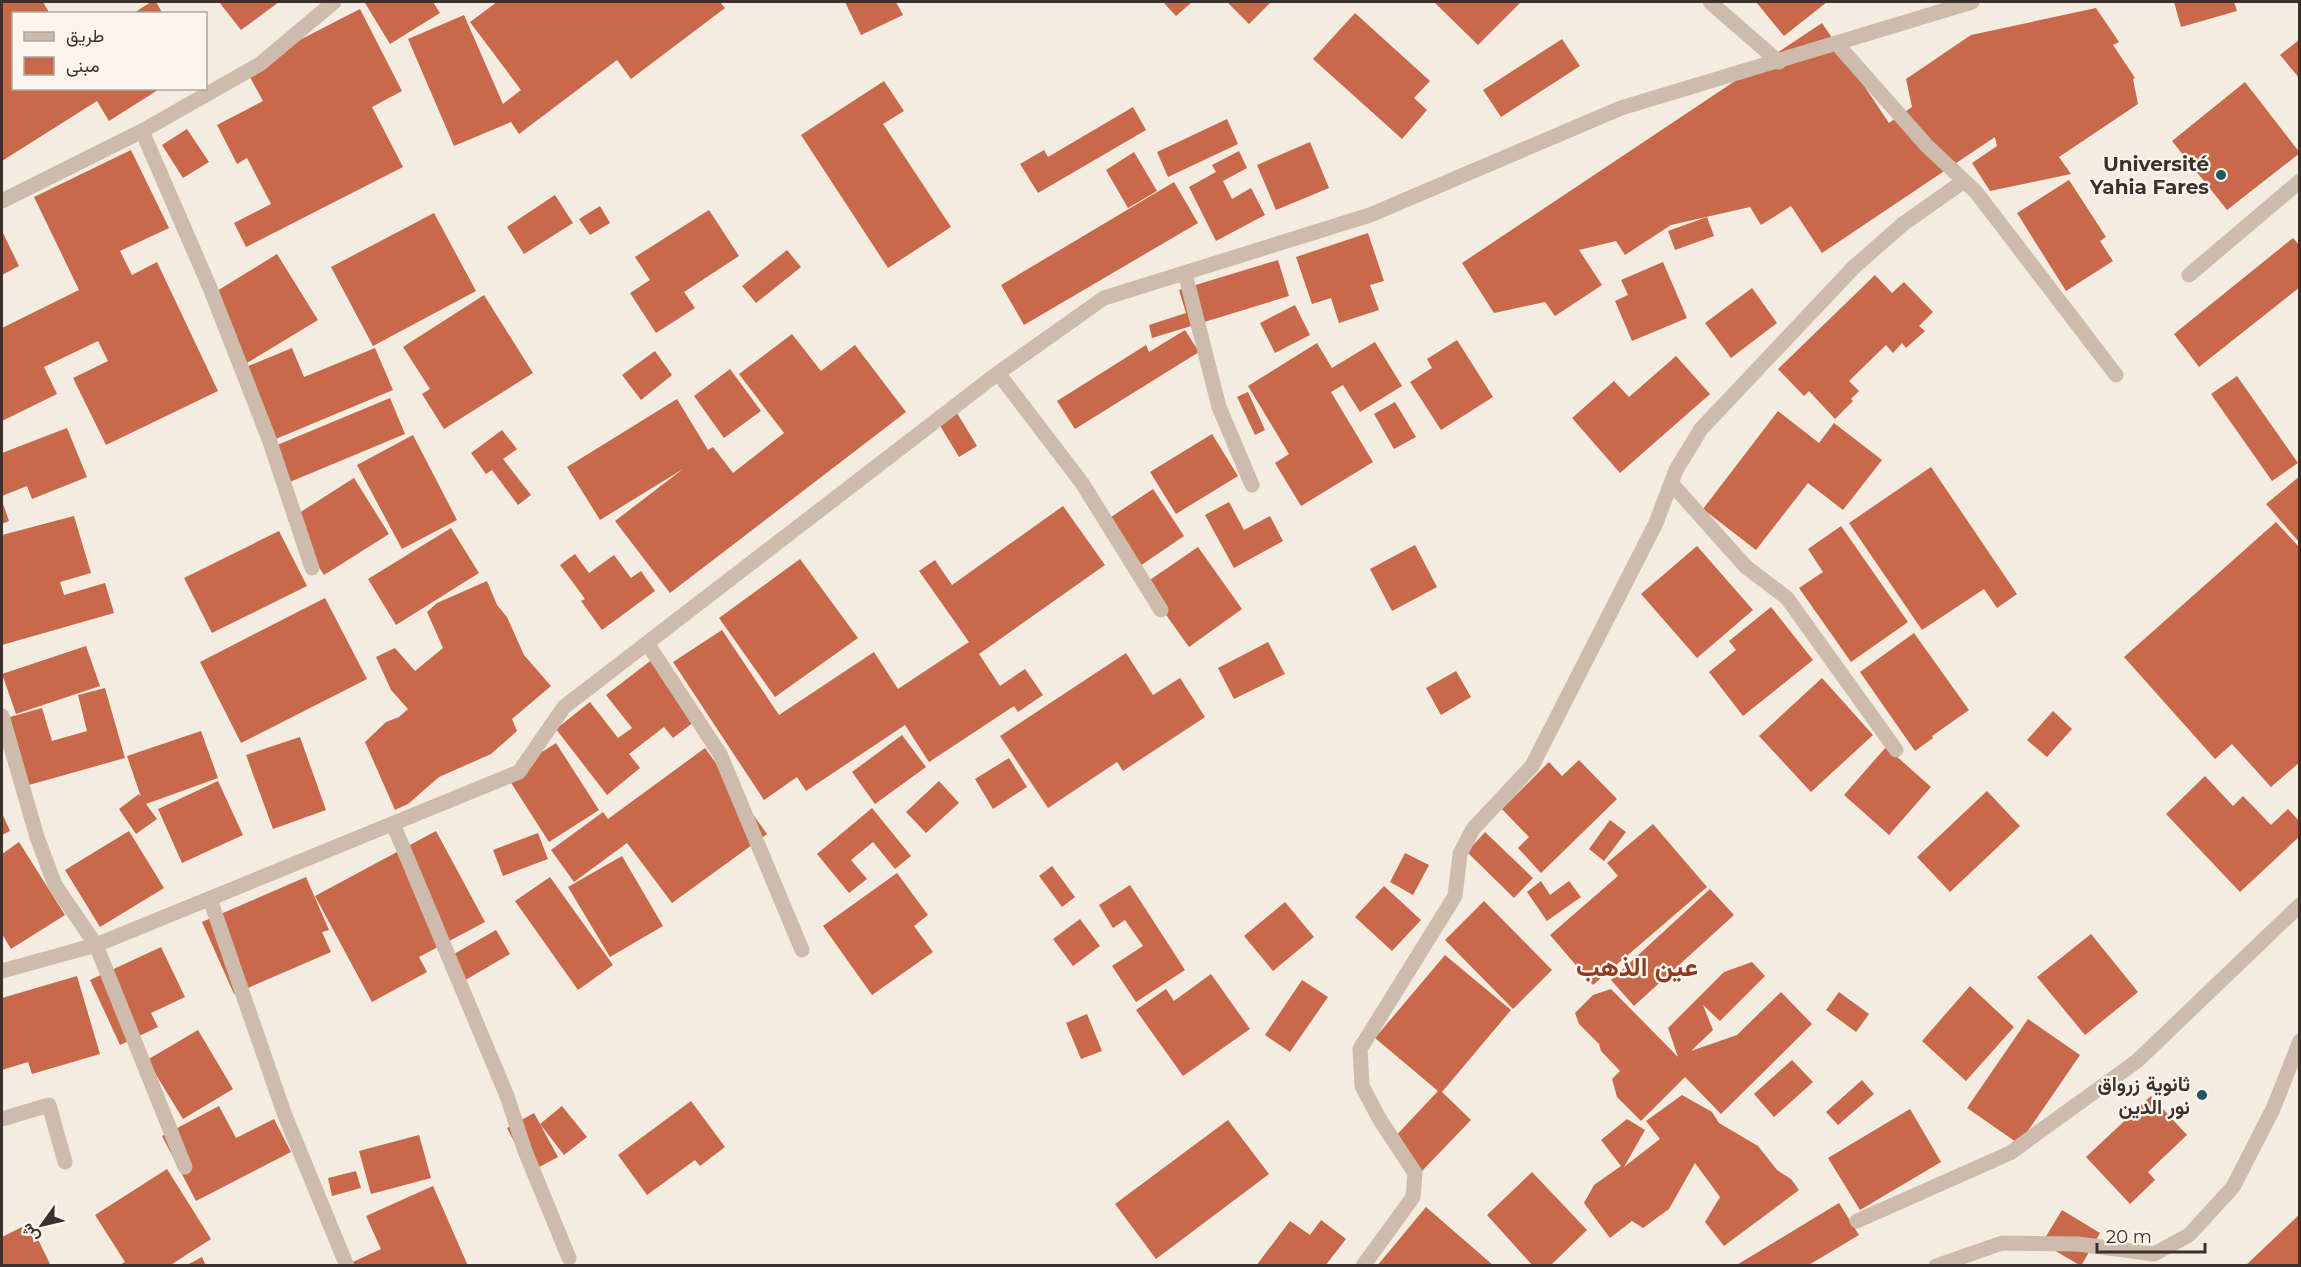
<svg xmlns="http://www.w3.org/2000/svg" width="2301" height="1267" viewBox="0 0 2301 1267" font-family="Montserrat,Vazirmatn,sans-serif">
<rect width="100%" height="100%" fill="#f4ebe1"/>
<path fill="#c8694b" d="M2,2H43L50,14H14V88H161L109,121L97,101L2,161Z
M151,2H156L163,14H132Z
M219,2H279L241,30Z
M366,2H433L440,13L390,44L365,3Z
M497,2H720L725,8L631,79L617,60L519,134L511,122L454,146L408,39L464,15L503,104L521,90L470,22Z
M845,2H896L903,15L861,35Z
M1163,2H1192L1176,16Z
M1227,2H1271L1249,24Z
M1434,2H1521L1478,45Z
M1756,2H1827L1784,36Z
M2174,2H2234L2237,11L2181,27Z
M2096,8L2119,42L2113,45L2135,78L2133,79L2138,104L2059,157L2071,174L1990,191L1972,163L1997,146L1995,137L1822,253L1791,206L1761,225L1750,207L1671,225L1625,255L1616,241L1579,250L1602,285L1555,316L1545,302L1494,313L1462,263L1822,23L1889,123L1912,107L1906,79L1971,35Z
M360,9L402,91L372,107L403,167L246,247L234,223L271,204L247,158L237,164L217,125L263,101L245,68Z
M1355,13L1430,81L1414,98L1427,110L1402,139L1313,59Z
M1562,39L1580,66L1501,117L1483,90Z
M2300,39V79L2280,55Z
M884,81L904,111L883,124L951,227L888,268L801,135Z
M2245,82L2300,153L2227,210L2172,141Z
M1133,107L1146,130L1038,193L1020,164L1044,150L1048,157Z
M1227,119L1238,144L1168,177L1157,152Z
M187,129L209,162L183,178L162,145Z
M1310,142L1329,188L1276,210L1257,165Z
M131,150L169,228L120,251L132,275L157,262L218,391L106,445L73,378L108,361L98,341L44,367L57,394L2,421V328L79,290L34,197Z
M1239,151L1247,168L1223,181L1232,199L1251,188L1265,215L1216,241L1189,187L1216,172L1212,165Z
M1134,152L1157,191L1128,208L1106,170Z
M2069,180L2106,237L2100,241L2113,261L2066,291L2017,213Z
M1174,182L1198,223L1024,325L1001,285Z
M555,195L573,223L524,254L507,227Z
M600,206L610,223L590,235L579,219Z
M709,210L739,256L684,292L695,308L656,333L630,293L650,280L635,257Z
M434,213L476,291L373,346L331,267Z
M1707,217L1714,236L1675,250L1668,231Z
M2,231L19,266L2,275Z
M1368,233L1384,281L1370,285L1379,310L1339,323L1331,298L1312,304L1296,257Z
M2293,238L2300,246V287L2199,367L2174,334Z
M787,250L801,267L756,303L742,286Z
M277,254L318,320L247,363L207,297Z
M1278,260L1289,296L1152,338L1149,325L1186,313L1179,290Z
M1663,262L1687,318L1632,341L1615,301L1628,295L1621,280Z
M1875,275L1892,293L1904,282L1933,312L1919,326L1925,331L1906,348L1902,343L1893,353L1886,345L1849,381L1859,391L1851,399L1853,401L1835,419L1809,391L1804,396L1778,369Z
M1752,288L1777,323L1731,358L1705,323Z
M484,295L533,373L444,429L422,394L430,389L403,347Z
M1295,305L1310,335L1275,353L1260,323Z
M1185,330L1199,352L1075,429L1057,401L1146,345L1149,352Z
M792,334L821,371L855,345L906,412L670,593L615,521L683,469L600,520L567,467L677,399L708,450L713,447L733,473L784,433L739,374Z
M1457,340L1493,397L1441,430L1410,382L1432,368L1427,359Z
M1375,342L1402,386L1360,412L1343,385L1331,392L1373,462L1301,506L1275,463L1289,454L1248,386L1317,343L1332,368Z
M292,348L304,377L375,348L393,390L271,441L241,369Z
M655,351L672,375L641,400L622,375Z
M1676,356L1710,394L1620,473L1572,418L1614,381L1629,397Z
M730,369L761,411L724,438L694,396Z
M2237,376L2298,463L2272,481L2211,394Z
M1248,392L1265,430L1255,435L1237,397Z
M390,398L405,434L285,484L270,448Z
M1395,402L1416,437L1394,449L1374,414Z
M1778,411L1819,443L1834,423L1882,460L1843,510L1808,483L1756,550L1703,509Z
M957,413L977,446L959,457L939,424Z
M67,428L87,477L32,499L27,486L2,496V453Z
M502,430L517,449L503,459L531,495L518,505L492,470L486,474L471,453Z
M1212,434L1238,476L1176,514L1150,472Z
M413,435L457,520L402,549L357,465Z
M1931,467L2017,594L1997,608L1984,589L1922,630L1849,523Z
M2300,476V543L2266,504Z
M354,478L389,534L324,575L288,520Z
M1153,489L1184,536L1137,568L1105,521Z
M2,501L9,521L2,524Z
M1229,502L1244,530L1270,516L1283,541L1234,568L1205,515Z
M1063,506L1105,565L979,654L1000,686L1025,669L1043,695L1018,712L1014,706L929,762L905,725L806,791L797,777L764,800L673,662L722,630L779,715L874,652L898,689L969,642L919,571L935,560L952,585Z
M74,516L91,573L60,582L64,595L105,583L114,613L2,645V535Z
M2276,522L2300,548V762L2271,787L2232,744L2215,759L2124,657Z
M1841,526L1908,622L1851,662L1799,588L1823,572L1808,549Z
M451,528L479,573L396,625L368,579Z
M279,531L307,586L212,633L184,578Z
M1415,545L1437,587L1392,611L1370,569Z
M1697,546L1753,610L1697,658L1641,594Z
M1198,547L1242,609L1189,647L1144,584Z
M575,554L589,573L614,555L631,578L641,571L655,591L602,630L581,601L585,599L560,565Z
M800,559L858,638L775,697L719,618Z
M487,581L497,605L507,617L524,655L551,686L512,719L517,731L491,754L439,777L408,804L395,810L365,742L386,722L399,717L408,709L391,690L376,657L395,648L415,671L443,648L427,612L437,603Z
M325,598L367,679L241,743L200,662Z
M1771,607L1813,660L1743,716L1709,672L1736,650L1729,641Z
M1914,633L1969,710L1932,736L1933,738L1915,751L1860,672Z
M1268,642L1285,674L1234,699L1218,668Z
M86,646L100,686L16,714L2,674Z
M1126,653L1153,695L1180,678L1205,717L1123,771L1117,762L1048,808L1000,736Z
M658,655L703,715L673,738L664,727L629,754L640,768L607,795L556,729L590,702L618,738L632,728L606,695Z
M1456,671L1471,697L1441,715L1426,688Z
M1822,678L1873,735L1811,792L1759,736Z
M105,688L125,758L29,785L10,717L42,708L52,741L87,731L78,695Z
M2053,711L2072,729L2047,757L2027,740Z
M201,731L218,778L146,804L157,819L136,834L119,809L139,794L141,797L127,756Z
M902,735L926,767L875,804L852,772Z
M300,737L326,810L273,829L246,755Z
M556,743L599,810L549,842L506,775Z
M1886,747L1931,787L1889,835L1844,795Z
M705,748L767,834L672,903L627,843L574,882L551,850L603,812L608,819Z
M1009,758L1027,787L993,809L975,779Z
M1579,760L1617,799L1541,873L1518,848L1529,837L1502,809L1549,762L1562,776Z
M2205,776L2233,806L2243,796L2271,825L2288,809L2300,822V836L2240,892L2166,814Z
M218,781L243,835L182,863L158,809Z
M939,781L959,803L926,833L906,812Z
M1987,791L2020,826L1950,892L1917,857Z
M872,808L911,856L895,869L873,842L851,860L867,879L849,893L817,854Z
M2,813L10,831L2,835Z
M1610,820L1626,832L1604,861L1589,849Z
M1653,824L1707,887L1593,985L1550,935L1618,876L1607,863Z
M129,831L164,888L100,927L65,870Z
M436,831L485,922L419,957L427,972L372,1002L315,896Z
M1485,832L1533,878L1514,898L1467,852Z
M538,833L548,859L503,876L493,850Z
M19,842L65,915L11,949L2,934V854Z
M1405,853L1429,865L1413,895L1390,882Z
M622,856L663,926L610,957L568,887Z
M1052,866L1075,897L1062,907L1039,876Z
M897,873L928,915L914,926L933,952L872,995L823,926Z
M306,877L329,930L322,932L331,952L234,994L202,922Z
M550,877L613,965L578,990L515,901Z
M1541,881L1550,895L1569,881L1581,897L1547,921L1527,892Z
M1130,885L1185,970L1136,1002L1112,966L1143,946L1125,920L1113,928L1099,905Z
M1384,886L1421,920L1392,951L1355,917Z
M1710,889L1734,915L1634,1006L1611,980Z
M1484,901L1552,970L1513,1009L1445,940Z
M1285,902L1314,937L1273,971L1244,936Z
M1080,919L1100,946L1073,966L1053,939Z
M496,930L510,954L462,982L447,958Z
M2091,934L2138,992L2085,1035L2037,977Z
M161,947L185,997L151,1013L158,1027L120,1045L90,980Z
M1445,955L1511,1010L1442,1092L1471,1120L1422,1171L1390,1142L1438,1091L1375,1038Z
M1752,962L1765,976L1720,1021L1703,1005L1713,1030L1691,1051L1737,1035L1781,992L1812,1024L1721,1114L1685,1077L1641,1121L1617,1097L1612,1079L1620,1071L1601,1051L1599,1044L1579,1024L1575,1013L1593,995L1611,989L1678,1057L1668,1028L1724,972Z
M1211,974L1250,1029L1183,1076L1136,1010L1166,989L1174,1001Z
M77,976L100,1054L32,1074L28,1062L2,1070V998Z
M1302,980L1328,997L1290,1052L1265,1035Z
M1970,986L2014,1027L1966,1081L1922,1041Z
M1839,992L1869,1014L1856,1032L1826,1010Z
M1087,1014L1102,1051L1081,1059L1066,1023Z
M2028,1019L2080,1055L2019,1144L1967,1108Z
M198,1030L233,1089L183,1119L147,1060Z
M1792,1060L1813,1082L1774,1117L1754,1094Z
M1862,1080L1874,1094L1838,1125L1826,1112Z
M1682,1095L1712,1112L1719,1123L1758,1146L1777,1170L1791,1179L1799,1190L1724,1246L1705,1222L1720,1197L1695,1163L1669,1209L1643,1228L1632,1221L1610,1238L1584,1203L1594,1185L1621,1166L1601,1140L1627,1119L1645,1130L1624,1167L1660,1139L1646,1121Z
M2151,1096L2187,1135L2148,1172L2155,1180L2130,1204L2086,1157Z
M691,1101L725,1147L700,1166L695,1160L647,1195L618,1155Z
M219,1106L236,1138L274,1119L291,1152L196,1201L162,1136Z
M562,1106L587,1137L564,1155L540,1124Z
M1910,1109L1941,1162L1860,1210L1828,1158Z
M534,1113L558,1157L530,1172L507,1128Z
M1228,1120L1269,1174L1156,1259L1115,1204Z
M419,1135L431,1178L371,1194L359,1151Z
M167,1169L211,1239L169,1266H118L125,1262L95,1215Z
M356,1171L361,1188L332,1196L328,1178Z
M1532,1172L1587,1230L1550,1266H1533L1487,1215Z
M433,1186L468,1266H344L381,1249L366,1216Z
M1839,1203L1859,1235L1807,1266H1735Z
M1426,1207L1494,1266H1377Z
M2062,1210L2100,1233L2081,1266L2042,1243Z
M2300,1214V1266H2245Z
M1321,1220L1346,1239L1325,1266H1256L1290,1221L1310,1235Z
M30,1223L51,1266H2V1237Z
M202,1257L206,1266H185Z"/>
<g fill="none" stroke-linecap="round" stroke-linejoin="round">
<path stroke="#cdbbac" stroke-width="15" d="M2,1119L49,1105L65,1162"/>
<path stroke="#cdbbac" stroke-width="15" d="M1710,2L1779,62
M1837,44L1927,146L1976,192L2116,375
M142,131L210,288L269,439L312,568
M2,201L142,131L260,64L334,2
M1185,273L1219,407L1252,485
M2189,275L2300,181
M998,373L1082,483L1161,610
M1671,483L1746,567L1787,598L1896,750
M647,643L720,754L802,950
M2,716L37,837L55,885L96,945L185,1167
M393,824L507,1096L525,1151L569,1258
M210,899L284,1113L347,1266
M2,971L96,945L519,772L564,707L998,373L1104,298L1370,215L1621,108L1972,2
M1857,1221L2010,1153L2137,1061L2300,905
M1363,1266L1413,1197L1415,1173L1380,1120L1362,1086L1360,1049L1455,896L1460,854L1473,829L1532,766L1656,523L1676,470L1701,429L1854,267L1903,224L1964,181
M1936,1266L2002,1243L2078,1244L2154,1254L2189,1235L2233,1187L2273,1109L2300,1041"/>
</g>
<g fill="#1f5a5e" stroke="#fbf5ee" stroke-width="2">
<circle cx="2221" cy="175" r="6"/>
<circle cx="2202" cy="1095" r="6"/>
</g>
<g text-anchor="middle" stroke-width="4.5" stroke-linejoin="round" paint-order="stroke">
<g font-size="20" font-weight="bold" fill="#3b302b" stroke="#fbf5ee" text-anchor="end">
<text x="2209" y="171">Université<tspan x="2209" dy="23">Yahia Fares</tspan></text>
<text x="2190" y="1091">ثانوية زرواق<tspan x="2190" dy="23">نور الدين</tspan></text>
</g>
<g font-size="26" font-weight="bold" fill="#8c3b22" stroke="#fbf5ee">
<text x="1637" y="976">عين الذهب</text>
</g>
</g>
<rect width="2301" height="1267" fill="none" stroke="#3b302b" stroke-width="6"/>
<rect x="12" y="12" width="195" height="78" fill="#fbf5ee" stroke="#aea6a0" stroke-width="1.5"/>
<rect x="24" y="32" width="30" height="9" fill="#cdbbac" stroke="#aea6a0" stroke-width="1.5"/>
<text x="66" y="42" font-size="18" fill="#3b302b">طريق</text>
<rect x="24" y="57" width="30" height="18" fill="#c8694b" stroke="#aea6a0" stroke-width="1.5"/>
<text x="66" y="72" font-size="18" fill="#3b302b">مبنى</text>
<g transform="translate(42 1225) rotate(236)" stroke="#fbf5ee" stroke-width="4.5" paint-order="stroke">
<path d="M0-4.5L10 22L0 15L-10 22Z" fill="#3b302b"/>
<text y="-9" font-size="16" font-weight="bold" text-anchor="middle" fill="#3b302b">ش</text>
</g>
<path d="M2097 1243v9h108v-9" fill="none" stroke="#3b302b" stroke-width="3"/>
<text x="2106" y="1243" font-size="18" fill="#3b302b" stroke="#fbf5ee" stroke-width="4.5" paint-order="stroke">20 m</text>
</svg>
